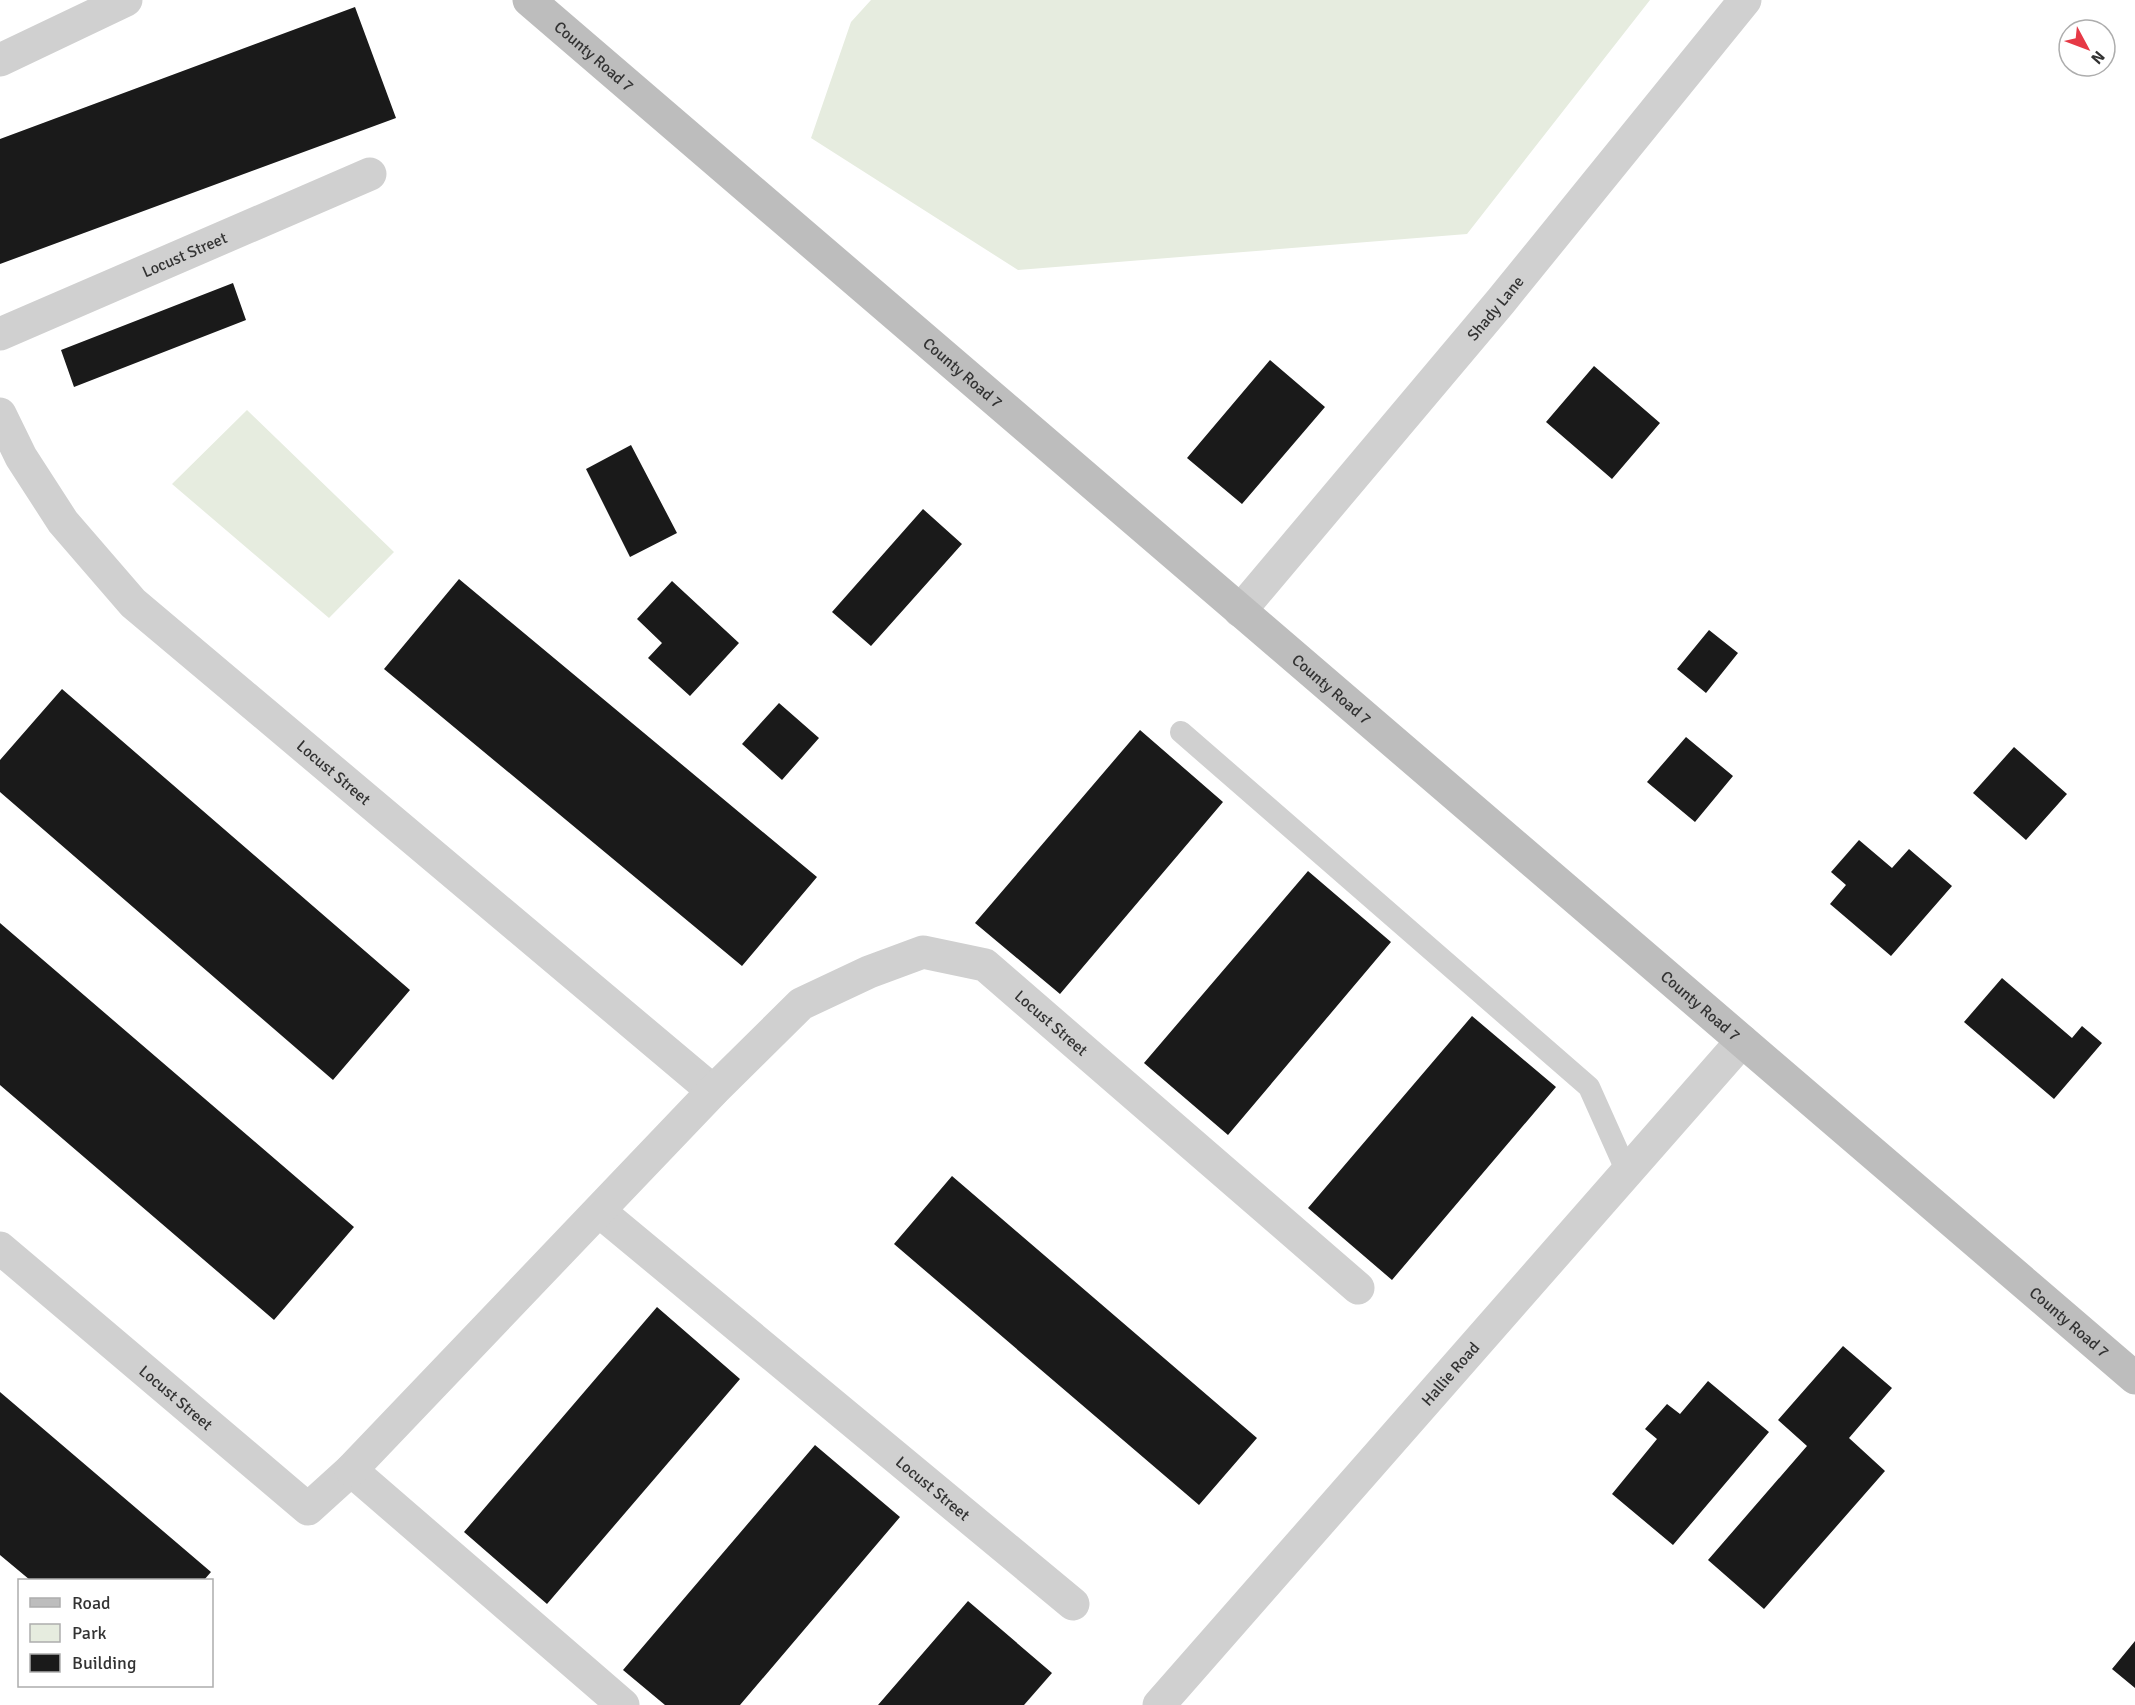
<svg xmlns="http://www.w3.org/2000/svg" width="2135" height="1705" viewBox="0 0 2135 1705" font-family="Signika,sans-serif">
<rect width="100%" height="100%" fill="#fff"/>
<path fill="#e6ecdf" d="M871,0H1650L1467,234L1018,270L811,138L851,22Z
M247,410L394,552L329,618L172,484Z"/>
<path fill="#1a1a1a" d="M355,7L396,118L0,264V139Z
M233,283L246,320L74,387L61,350Z
M1270,360L1325,407L1242,504L1187,458Z
M1594,366L1660,423L1612,479L1546,422Z
M631,445L677,533L630,557L586,469Z
M923,509L962,544L871,646L832,612Z
M459,579L817,877L742,966L384,669Z
M672,581L739,643L690,696L648,658L662,643L637,619Z
M1709,630L1738,653L1706,693L1677,669Z
M62,689L410,990L333,1080L0,792V760Z
M779,703L819,738L782,780L742,744Z
M1140,730L1223,802L1060,994L975,923Z
M1686,737L1733,776L1695,822L1647,782Z
M2014,747L2067,794L2026,840L1973,793Z
M1859,840L1892,868L1909,849L1952,886L1891,956L1830,904L1846,885L1831,872Z
M1308,871L1391,942L1228,1135L1144,1063Z
M0,923L354,1227L274,1320L0,1085Z
M2002,978L2072,1038L2082,1026L2102,1043L2054,1099L1964,1022Z
M1472,1016L1556,1087L1392,1280L1308,1208Z
M952,1176L1257,1438L1199,1505L894,1244Z
M657,1307L740,1379L547,1604L464,1532Z
M1843,1346L1892,1388L1849,1438L1885,1471L1764,1609L1708,1560L1807,1446L1778,1420Z
M1708,1381L1769,1432L1673,1545L1612,1494L1657,1439L1645,1429L1667,1404L1680,1414Z
M0,1392L211,1572L204,1580H30L0,1555Z
M815,1445L900,1517L740,1705H665L623,1670Z
M968,1601L1052,1673L1024,1705H878Z
M2135,1641V1688L2112,1669Z"/>
<g fill="none" stroke-linecap="round" stroke-linejoin="round">
<path stroke="#d0d0d0" stroke-width="22" d="M1181,732L1589,1087L1627,1172"/>
<g stroke="#d0d0d0" stroke-width="33">
<path d="M0,60L126,0"/>
<path id="s1" d="M0,334L370,174"/>
<path id="s2" d="M0,414L21,457L63,522L133,603L713,1091"/>
<path id="s3" d="M1240,611L1501,301L1745,0"/>
<path id="s4" d="M599,1211L1073,1604"/>
<path id="s5" d="M0,1248L308,1509L351,1470L623,1705"/>
<path id="s6" d="M351,1470L713,1091L801,1004L869,972L923,952L985,965L1358,1288"/>
<path id="s7" d="M1159,1705L1742,1041"/>
</g>
<path stroke="#bdbdbd" stroke-width="33" id="s8" d="M529,0L2135,1378"/>
</g>
<g text-anchor="middle" stroke-width="6" stroke-linejoin="round" paint-order="stroke">
<g font-size="16" fill="#333" stroke="#fff">
<text dy="6" stroke="none"><textPath href="#s8" startOffset="86">County Road 7</textPath></text>
<text dy="6" stroke="none"><textPath href="#s1" startOffset="201">Locust Street</textPath></text>
<text dy="6" stroke="none"><textPath href="#s3" startOffset="396">Shady Lane</textPath></text>
<text dy="6" stroke="none"><textPath href="#s8" startOffset="572">County Road 7</textPath></text>
<text dy="6" stroke="none"><textPath href="#s8" startOffset="1058">County Road 7</textPath></text>
<text dy="6" stroke="none"><textPath href="#s2" startOffset="495">Locust Street</textPath></text>
<text dy="6" stroke="none"><textPath href="#s8" startOffset="1544">County Road 7</textPath></text>
<text dy="6" stroke="none"><textPath href="#s6" startOffset="932">Locust Street</textPath></text>
<text dy="6" stroke="none"><textPath href="#s8" startOffset="2030">County Road 7</textPath></text>
<text dy="6" stroke="none"><textPath href="#s7" startOffset="441">Hallie Road</textPath></text>
<text dy="6" stroke="none"><textPath href="#s5" startOffset="231">Locust Street</textPath></text>
<text dy="6" stroke="none"><textPath href="#s4" startOffset="434">Locust Street</textPath></text>
</g>
</g>
<rect x="18" y="1579" width="195" height="108" fill="#ffffff" stroke="#adadad" stroke-width="1.5"/>
<rect x="30" y="1598" width="30" height="9" fill="#bdbdbd" stroke="#adadad" stroke-width="1.5"/>
<text x="72" y="1609" font-size="18" fill="#333333">Road</text>
<rect x="30" y="1624" width="30" height="18" fill="#e6ecdf" stroke="#adadad" stroke-width="1.5"/>
<text x="72" y="1639" font-size="18" fill="#333333">Park</text>
<rect x="30" y="1654" width="30" height="18" fill="#1a1a1a" stroke="#adadad" stroke-width="1.5"/>
<text x="72" y="1669" font-size="18" fill="#333333">Building</text>
<g transform="translate(2087 48) rotate(131)"><circle r="28" fill="#ffffff" stroke="#adadad" stroke-width="1.5"/>
<path d="M0-4.5L10 22L0 15L-10 22Z" fill="#e63946"/>
<text y="-9" font-size="16" font-weight="bold" text-anchor="middle" fill="#333333">N</text>
</g>
</svg>
